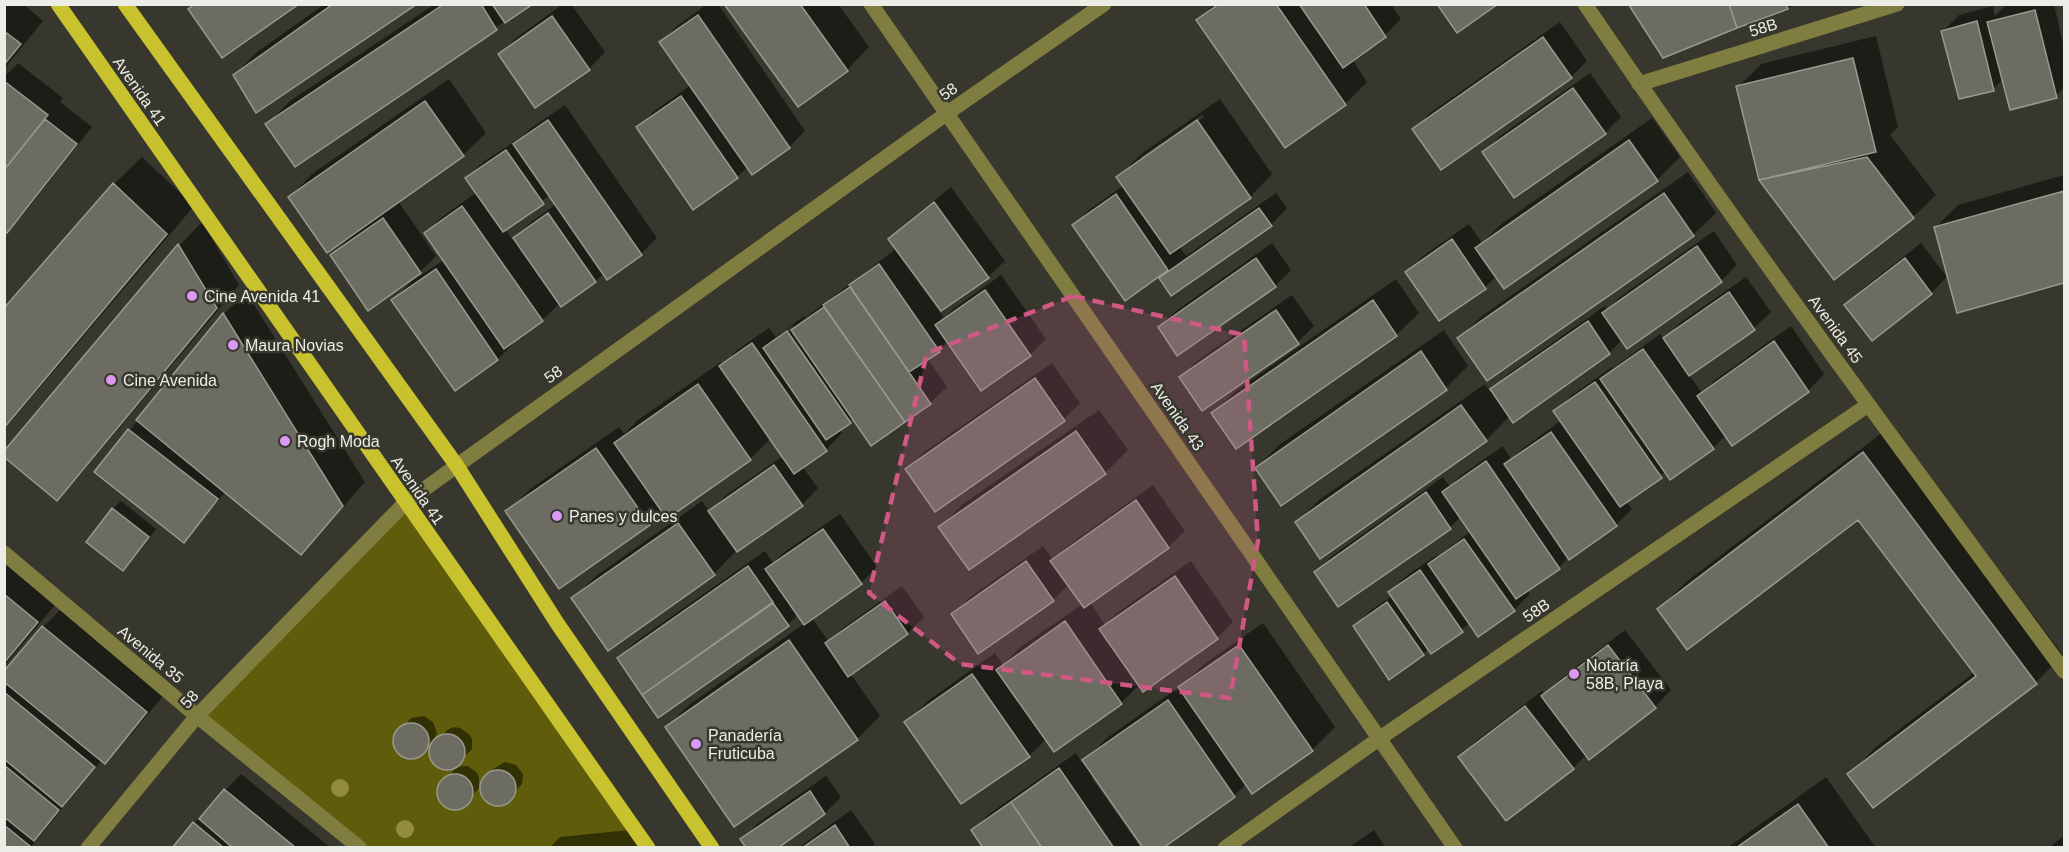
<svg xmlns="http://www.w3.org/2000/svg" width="2069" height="852" viewBox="0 0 2069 852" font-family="Helvetica,sans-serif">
<rect width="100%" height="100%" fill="#37372e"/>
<path fill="#5f5c0b" d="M405,503L647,847H360L197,716Z"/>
<path fill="#0007" fill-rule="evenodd" d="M4,4H23L43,21L4,69Z
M325,4H415L234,75L257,52Z
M435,4H530L295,165L267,124L290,101Z
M563,4H571L605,52L589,69L500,54L516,38Z
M707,4H718L805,131L789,147L748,167L737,177L694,208L638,127L654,111L691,85L661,42L677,26Z
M726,4H838L869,47L847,70Z
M1214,4H1391L1401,19L1385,35L1352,59L1367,82L1345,104L1198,21Z
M1634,4H1798L1787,8Z
M2012,4H2054L2064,48V88L2056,96L2003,79L1993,89L1943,31L1959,15L1993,6L1995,16L2005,6Z
M1560,22L1587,61L1571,77L1414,129L1430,113Z
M1876,36L1898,127L1890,135L1936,195L1913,217L1835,278L1760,179L1738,87L1761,64Z
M18,63L63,98L60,102L92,127L23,215L7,231L4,229V77Z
M1590,73L1621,117L1605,133L1484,152L1500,136Z
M449,79L486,133L463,155L398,201L436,256L420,272L332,255L350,237L290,197L312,174Z
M1220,99L1272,174L1250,197L1179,246L1186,256L1276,193L1287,208L1271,225L1171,294L1158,275L1074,225L1090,209L1124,185L1118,177L1141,154ZM1202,115L1204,117L1141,161V157Z
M565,105L657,238L641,254L604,273L596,281L561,305L560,303L542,320L512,341L514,343L498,359L455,389L393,300L412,281L444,260L426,233L442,217L477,192L467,178L483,162L523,136L531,128ZM550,195L556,204L531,222L513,240L505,229Z
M1652,118L1680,157L1657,180L1505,287L1497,276L1485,287L1440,319L1407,273L1423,256L1469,224L1482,243L1500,225Z
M142,157L194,206L4,430V310L114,184Z
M1688,172L1716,213L1693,235L1459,338L1482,316Z
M2064,175V282L1958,311L1936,227L1958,205Z
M951,187L1005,261L988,277L942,309L922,282L919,283L944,318L953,309L1001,275L1046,339L1030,355L948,341L927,358L947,387L930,403L871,444L853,418L839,429L842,433L826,450L802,466L818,488L802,505L736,551L714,574L573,598L596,576L702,501L709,512L726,495L783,456L771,438L750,459L663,510L649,524L507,512L530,489L619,427L624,434L638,420L721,362L723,364L737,350L769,328L776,337L804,316L805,318L897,248L890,239L906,223ZM792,326L794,328L781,338V334Z
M202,222L239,285L79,476L57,499L4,453L180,245Z
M1714,231L1737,265L1721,281L1622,340L1609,353L1513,421L1510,416L1486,440L1297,522L1319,500L1485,384L1490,392L1508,374L1605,306L1607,310L1620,297Z
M1272,243L1291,270L1275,286L1159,327L1176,311Z
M1921,243L1947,277L1931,293L1872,339L1846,305L1862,289Z
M1746,277L1771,312L1754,328L1689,375L1702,393L1715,380L1791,326L1824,374L1808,391L1732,444L1726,435L1713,448L1666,471L1626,501L1632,509L1616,525L1569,557L1559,567L1527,590L1530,594L1514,610L1470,623L1431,652L1429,648L1423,654L1355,626L1371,610L1392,596L1389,592L1406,576L1437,555L1438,556L1471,531L1461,517L1450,527L1339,605L1316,572L1332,556L1443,477L1450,487L1460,476L1503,446L1511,459L1522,449L1562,420L1555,411L1572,395L1612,367L1613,368L1660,334L1664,339L1681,322Z
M1396,279L1419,313L1396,335L1213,413L1236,391Z
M246,292L365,482L323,530L301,553L226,491L199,524L183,541L96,472L224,314Z
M1292,295L1314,326L1298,342L1181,378L1197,361Z
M1444,330L1468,366L1446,388L1256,468L1279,445Z
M1052,363L1080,403L1064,419L935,510L907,469L923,453Z
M1099,410L1128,450L1105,473L940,527L963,504Z
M1891,426L2063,655L2036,682L1849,775L1876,747L1975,672L1858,518L1659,609L1686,582Z
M1153,485L1185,531L1168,547L1090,602L1105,625L1117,613L1191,561L1233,622L1217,638L1143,690L1139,685L1121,703L1046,739L1029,756L906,722L929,700L995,653L1003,665L1020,647L1083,604L1069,584L1053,600L953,614L969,598L1043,546L1053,560L1069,545Z
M121,501L156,529L131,561L113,509Z
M840,514L877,567L861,583L812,618L829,642L843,628L902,586L924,617L908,633L850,673L880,716L857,739L734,825L667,727L689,705L805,623L798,614L788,625L658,716L619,658L635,642L765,551L773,563L783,553Z
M13,560L60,599L4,666V569Z
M66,604L169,689L127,739L105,762L102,760L30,848H4V689L9,684L4,673L43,627Z
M1263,623L1335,727L1312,750L1253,792L1247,783L1234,796L1161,848L1095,776L1092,778L1141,848H985L973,830L989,814L1076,753L1082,763L1107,738L1186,682L1203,665Z
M1625,630L1671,690L1655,707L1589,758L1587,754L1573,768L1460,757L1476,741L1542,691L1545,694L1559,680Z
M424,716L433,722L437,733L433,742L424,751L419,755L408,757L398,751L396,746L395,737L411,718Z
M454,727L460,728L469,734L472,739V749L455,766L444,768L435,763L431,748L447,730Z
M505,762L516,765L523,774L522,784L506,802L500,804L489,802L483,793L485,778L493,769Z
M462,766H468L477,773L479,778V788L463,806L451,807L446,805L439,797V787L455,769Z
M241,774L331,848H174L194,823Z
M826,776L841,797L825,813L776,848L742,840L758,823Z
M1826,777L1876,848H1727Z
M851,810L875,844L871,848H798Z
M629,830L639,848H549L560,837Z
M1374,830L1386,848H1348Z
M2064,836V848H2048Z"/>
<path fill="#6c6c63" stroke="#99998f" stroke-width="1.5" d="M195,4H299L222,58L188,9Z
M333,4H417L256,113L233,75Z
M444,4H481L497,30L295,167L265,124Z
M492,4H533L505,23Z
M724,4H800L848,71L798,107Z
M1219,4H1276L1346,105L1285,148L1196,20Z
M1299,4H1364L1386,37L1343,68Z
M1437,4H1498L1457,33Z
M1634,4H1729L1737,28L1663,58L1630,7Z
M1729,4H1786L1788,9L1737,28Z
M2035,10L2057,98L2010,110L1987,22Z
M698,15L790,148L752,175L659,42Z
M552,16L590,70L535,108L498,54Z
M1977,21L1994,91L1959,99L1941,31Z
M4,31L21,44L4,65Z
M1543,37L1572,78L1441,170L1412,129Z
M1853,58L1876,152L1759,180L1736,86Z
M4,81L48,115L4,170Z
M1573,88L1606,134L1514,198L1482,152Z
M681,96L738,178L693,210L636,127Z
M425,101L464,156L327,253L288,197Z
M45,119L77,144L7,233L4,231V170Z
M548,120L642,255L607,280L513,144Z
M1197,120L1251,198L1170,254L1116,177Z
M1629,140L1658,181L1504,289L1475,248Z
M506,150L544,204L503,232L465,178Z
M1867,157L1914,218L1834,280L1759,180Z
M113,183L167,234L4,428V308Z
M2064,191V283L1957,313L1934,227Z
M1664,193L1694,236L1487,381L1457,338Z
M1116,194L1168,270L1125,301L1072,225Z
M934,202L989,278L941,311L888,239Z
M462,206L543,321L504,349L424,233Z
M1259,208L1272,226L1171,296L1159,278Z
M548,213L596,282L561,307L513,238Z
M383,218L421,273L368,311L330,255Z
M1452,239L1486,289L1439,321L1405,272Z
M178,244L217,308L57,501L4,457V451Z
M1697,246L1722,282L1627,349L1602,313Z
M1256,258L1276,287L1177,356L1158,327Z
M1905,258L1932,294L1872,341L1844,305Z
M879,264L940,352L909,372L849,285Z
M436,269L498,360L455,391L391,300Z
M850,287L931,404L905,422L823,305Z
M985,290L1031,356L981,391L935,325Z
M1729,292L1755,330L1689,376L1663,338Z
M1373,300L1397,336L1236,449L1211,413Z
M824,307L905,422L871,446L791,330Z
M1276,310L1299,344L1202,411L1179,377Z
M223,313L343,506L301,555L136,420Z
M1588,321L1610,354L1513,423L1490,389Z
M787,331L851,423L826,440L763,348Z
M1774,341L1809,392L1732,446L1697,396Z
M752,343L827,451L794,474L719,366Z
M1643,349L1714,449L1670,480L1600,379Z
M1421,351L1447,390L1281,506L1255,468Z
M1035,378L1065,421L935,512L905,469Z
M1595,382L1662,478L1620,507L1553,411Z
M698,384L751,460L667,519L614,443Z
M1461,405L1487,441L1320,559L1295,522Z
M128,429L218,499L184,543L94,472Z
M1076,431L1106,474L969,570L938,527Z
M1551,432L1617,526L1569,560L1504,464Z
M596,448L650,525L559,589L505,511Z
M1863,452L2037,684L1873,808L1847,774L1976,676L1858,520L1687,650L1657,609Z
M1486,461L1560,569L1516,599L1442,492Z
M774,465L803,506L737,552L708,511Z
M1426,492L1451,529L1338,607L1314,572Z
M1136,500L1169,548L1084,608L1050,561Z
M112,508L149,537L123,571L86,542Z
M678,523L715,575L608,651L571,598Z
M823,529L862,584L804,625L765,569Z
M1464,539L1515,611L1478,637L1428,564Z
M1026,561L1054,601L978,654L951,614Z
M748,566L773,602L642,695L617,658Z
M1420,570L1463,632L1431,654L1388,592Z
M1175,576L1218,639L1143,692L1099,629Z
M4,594L38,622L4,663Z
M885,601L908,634L848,677L825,643Z
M1387,602L1424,655L1389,680L1353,626Z
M773,603L789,626L658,718L642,695Z
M1065,621L1122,704L1054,752L996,670Z
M42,626L147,712L105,764L4,682V671Z
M789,640L858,740L734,827L665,727Z
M1239,645L1313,751L1252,794L1178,687Z
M1608,645L1656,708L1589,760L1541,696Z
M972,674L1030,757L961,804L904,722Z
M4,692L95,767L62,807L4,759Z
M1168,700L1235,797L1163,848H1143L1082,760Z
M1525,706L1574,769L1506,821L1458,757Z
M393 741a18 18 0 1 1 36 0a18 18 0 1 1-36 0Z
M429 752a18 18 0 1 1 36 0a18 18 0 1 1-36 0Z
M4,765L59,810L34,841L4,817Z
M1059,768L1114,848H1042L1011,802Z
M480 788a18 18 0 1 1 36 0a18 18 0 1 1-36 0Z
M437 792a18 18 0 1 1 36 0a18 18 0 1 1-36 0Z
M224,789L296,848H233L199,819Z
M810,791L825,814L778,848H746L740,839Z
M1011,802L1042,848H983L971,830Z
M1798,804L1829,848H1736Z
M193,822L224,848H172Z
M4,825L30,846L28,848H4Z
M835,825L850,848H802Z"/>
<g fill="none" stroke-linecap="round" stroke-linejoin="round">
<path stroke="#7f7d3f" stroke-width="15" d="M871,4L1455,848
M1585,4C1739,231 1902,451 2064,671
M1639,84L1897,4
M4,553L197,716L360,848
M88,848L197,716L405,503L946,114L1104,4
M1225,848L1380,738L1868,405"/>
<path stroke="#c8c22e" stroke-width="15" d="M58,4L648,848
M125,4L457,466L557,623L712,848"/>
</g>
<g fill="#918d3d">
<circle cx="340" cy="788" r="9"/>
<circle cx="405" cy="829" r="9"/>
</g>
<path fill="#cf5885" fill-opacity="0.2" stroke="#cf5885" stroke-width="4.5" stroke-dasharray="12 8" stroke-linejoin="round" d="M1073,296L1244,335L1258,541L1230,698L960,664L869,593L927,353Z"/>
<g fill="#dc99f4" stroke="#37372e" stroke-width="2">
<circle cx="192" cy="296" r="6"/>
<circle cx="233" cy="345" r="6"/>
<circle cx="111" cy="380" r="6"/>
<circle cx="285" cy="441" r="6"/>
<circle cx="557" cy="516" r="6"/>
<circle cx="1574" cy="674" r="6"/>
<circle cx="696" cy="744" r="6"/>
</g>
<g text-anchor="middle" stroke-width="5" stroke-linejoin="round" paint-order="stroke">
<g font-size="16" fill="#edede8" stroke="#37372e">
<text transform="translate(1763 27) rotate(-17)" y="6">58B</text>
<text transform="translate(140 91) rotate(55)" y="6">Avenida 41</text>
<text transform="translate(948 91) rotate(-35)" y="6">58</text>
<text transform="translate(1836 329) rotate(54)" y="6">Avenida 45</text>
<text transform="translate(553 374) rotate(-36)" y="6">58</text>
<text transform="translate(1178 416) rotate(55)" y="6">Avenida 43</text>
<text transform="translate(418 490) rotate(55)" y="6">Avenida 41</text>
<text transform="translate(1536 610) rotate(-34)" y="6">58B</text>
<text transform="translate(151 654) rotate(40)" y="6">Avenida 35</text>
<text transform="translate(189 699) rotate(-47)" y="6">58</text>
</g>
<g font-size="16" fill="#edede8" stroke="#37372e" text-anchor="start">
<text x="204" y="302">Cine Avenida 41</text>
<text x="245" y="351">Maura Novias</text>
<text x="123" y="386">Cine Avenida</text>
<text x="297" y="447">Rogh Moda</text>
<text x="569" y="522">Panes y dulces</text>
<text x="1586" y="671">Notaría<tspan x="1586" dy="18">58B, Playa</tspan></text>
<text x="708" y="741">Panadería<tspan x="708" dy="18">Fruticuba</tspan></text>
</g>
</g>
<rect width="2069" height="852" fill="none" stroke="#edede8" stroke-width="12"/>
</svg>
